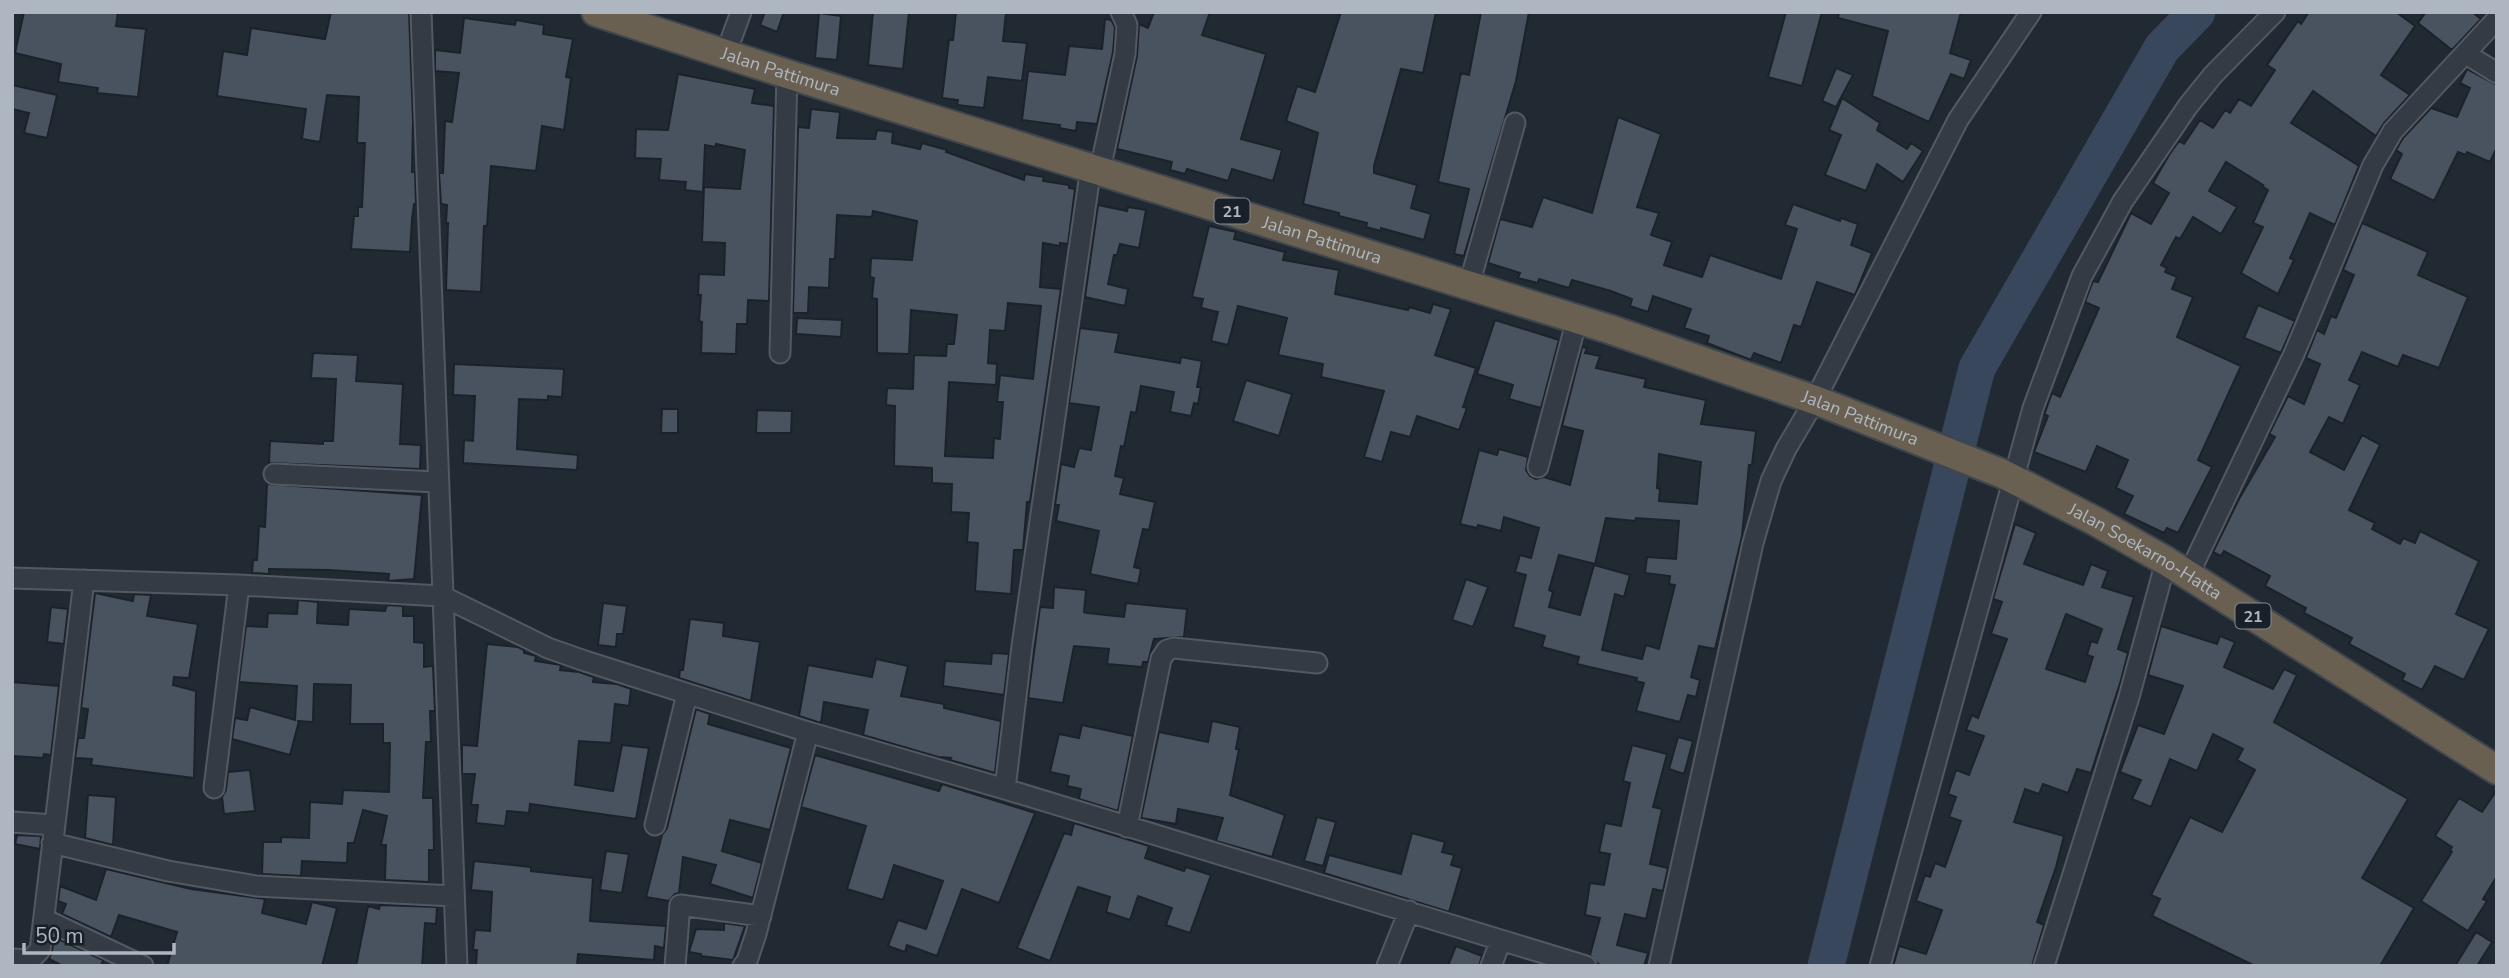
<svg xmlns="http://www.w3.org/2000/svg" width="2509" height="978" viewBox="0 0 2509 978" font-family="'Nunito Sans',sans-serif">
<rect width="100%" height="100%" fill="#212933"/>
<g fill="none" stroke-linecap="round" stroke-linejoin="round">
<path stroke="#38475b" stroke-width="37" d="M1826,966L1977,368L2162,48L2197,12"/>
</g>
<path fill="#49535f" stroke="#1c222a" stroke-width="2" fill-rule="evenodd" d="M24,12H118L116,26L146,29L138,97L97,93L98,88L58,82L61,64L15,53Z
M331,12H409L413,120L412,172H415L416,204H414L412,219L410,252L351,249L354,216H358V207H362L365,143H357L359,97L327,95L320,142L302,139L306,109L217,96L223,51L247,55L251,28L325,39Z
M765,12H784L777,32L760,25Z
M873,12H909L903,69L868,65Z
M956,12H1006L1003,41L1027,43L1022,81L988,77L984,108L957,105L958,100L942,98L949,40H953Z
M1154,12H1210L1202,35L1266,54L1241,139L1282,150L1273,181L1232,169L1228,181L1187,169L1185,174L1170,170L1172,162L1117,149L1137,56L1139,24L1148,28Z
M1341,12H1436L1423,73L1401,69L1374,166V173L1417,185L1411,208L1431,214L1424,240L1381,228V231L1366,227L1367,223L1339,216V213L1303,204L1318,133L1286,121L1297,86L1315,92Z
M1481,12H1529L1516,81L1464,256L1454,254L1469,189L1438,182L1461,73L1469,75Z
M1786,12H1822L1802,86L1768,77Z
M1839,12H1961L1950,53L1971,60L1964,79L1951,74L1929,122L1872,96L1888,31L1838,18Z
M2309,12H2396L2415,26L2381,75L2410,95L2384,123L2376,136L2313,91L2291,123L2359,166L2335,225L2310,213L2290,258L2294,260L2278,294L2241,273L2263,227L2253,223L2268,190L2262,186L2263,185L2226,162L2209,191L2237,207L2221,234L2193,217L2180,239L2176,237L2161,265L2167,268L2165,272L2177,277L2172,289L2193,297L2177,337L2241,366L2198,460L2212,467L2178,533L2167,528L2164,533L2124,514L2133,496L2116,488L2128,460L2097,446L2086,472L2034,452L2048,416L2044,414L2045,412L2052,393L2060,397L2084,342L2099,308L2085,302L2093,281L2098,282L2131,213L2151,224L2169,193L2153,183L2169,155L2179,141L2184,144L2200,120L2213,128L2225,110L2230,113L2239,99L2251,106L2275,70L2267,65L2298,21L2301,24Z
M2426,12H2472L2481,19L2452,50L2418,23Z
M819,13L841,16L837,60L815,58Z
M464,18L515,25L516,20L544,25L543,34L573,39L566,77L571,78L564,130L542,126L536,171L491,166L487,226H484L481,292L446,290L448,223H446L447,205L441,204L439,173H443L445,121L452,122L459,73L435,71V50L460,53Z
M1105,19L1111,20L1115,27L1113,52L1097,124L1077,122L1076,131L1059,128L1060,125L1022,120L1028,71L1065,75L1069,46L1102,49Z
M1836,68L1853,75L1836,107L1822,101Z
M2467,69L2497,85V147L2490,162L2467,152L2466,155L2458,152L2434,201L2390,179L2402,154L2396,150L2403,138L2431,108L2457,117L2470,88L2460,83Z
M678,74L755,89L752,103L774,106L769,301L748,300L747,324H737L736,354L701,353L702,322L699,321L701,295H698L699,274L724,275L725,243L702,242L704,187L740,189L745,150L716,144L715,147L705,145L703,192L685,190L686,182L659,180L661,159L635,158L636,129L668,130Z
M12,85L57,95L47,138L24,133L29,113L12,109Z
M1842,98L1880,123L1877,130L1907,149L1911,143L1923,151L1903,182L1877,164L1866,191L1825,175L1841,135L1829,130Z
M811,109L840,112L837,138L875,139L877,130L893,132L892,143L920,149L922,143L947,150L946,152L1024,180L1025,174L1044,177L1043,181L1069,185V188L1075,189L1068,244L1060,243V246L1043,243L1040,287L1061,289L1030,502H1027L1023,550H1014L1011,594L975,591L978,543L967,542L969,513L951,512L952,484L932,483V468L894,466L895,406L886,405L887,388L913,389L914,355L946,356L947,344H954L957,315L911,310L909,354L877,353V299L872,298L874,278L870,277L871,258L912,260L917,221L873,211L872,217L837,215L835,259H830L829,288L809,287L808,313H793L798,127L809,128ZM1008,303L1041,306L1033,379L1000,375L997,402H1003L1000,439L994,438L993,458L945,456L949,382L996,385L997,364L988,363L990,330L1005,331Z
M1618,117L1661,134L1637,207L1659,213L1651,235L1672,242L1664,265L1702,277L1710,255L1781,279L1797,229L1785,225L1793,204L1840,221L1841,218L1858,224L1851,245L1872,253L1855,295L1817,282L1801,327L1794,325L1781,363L1754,353L1751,360L1707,343L1709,336L1684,328L1691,309L1653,296L1648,312L1630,306L1632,299L1611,291L1572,280L1569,288L1539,279L1538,283L1518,278L1520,273L1488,263L1500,219L1532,227L1543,197L1592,213Z
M1098,205L1127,211L1128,207L1146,210L1139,248L1120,244L1117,255H1114L1108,284L1128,289L1125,306L1085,297Z
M2362,223L2428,252L2418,275L2468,297L2439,368L2403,355L2398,367L2362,352L2349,380L2360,385L2343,424L2329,417L2310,452L2344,470L2362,435L2380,445L2349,510L2375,523L2372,529L2400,544L2403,538L2415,543L2420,531L2479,561L2456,614L2489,629L2464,680L2435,666L2422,690L2402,680L2405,674L2349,644L2352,638L2304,613L2306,608L2265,586L2270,576L2224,551L2221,556L2213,552L2239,499L2275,437L2269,434L2288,396L2304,404L2320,364L2306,358L2317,330L2324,334L2331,316L2336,318L2354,275L2343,270Z
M1209,226L1236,232L1234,239L1285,252L1283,260L1339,270L1335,294L1408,310L1409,307L1430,313L1433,304L1451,309L1435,355L1476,368L1463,407L1467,408L1459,430L1417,416L1410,437L1391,432L1382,462L1364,457L1384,391L1321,377L1323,364L1278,355L1287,318L1238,306L1228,345L1211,341L1218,312L1201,308L1203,299L1192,297Z
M2258,305L2295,321L2281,353L2244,338Z
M797,318L842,320L841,337L796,334Z
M1495,320L1559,340L1541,408L1509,399L1513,385L1477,374Z
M1080,328L1119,333L1115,352L1180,363L1181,357L1202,361L1197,387H1201L1198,404L1194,403L1191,416L1170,412L1174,392L1141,386L1136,413L1131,412L1124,447L1121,446L1115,476L1124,478L1120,494L1155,502L1149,530L1143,529L1134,567L1141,569L1138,584L1090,574L1099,531L1056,521L1059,505H1055L1061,464L1074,467L1079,448L1091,450L1099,407L1069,403Z
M1582,347L1587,348L1585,353L1600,356L1596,368L1646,379L1644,387L1706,400L1701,424L1756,431L1752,465H1749L1742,536L1715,649L1699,646L1691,677L1700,680L1696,697L1688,695L1680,722L1636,711L1644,683L1636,681L1637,678L1577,664L1579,657L1542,647L1545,636L1513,627L1526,575L1515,572L1520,555L1531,558L1539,528L1504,517L1501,531L1478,525L1477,528L1460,524L1479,450L1497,455L1499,449L1528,457L1526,470L1530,476L1536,479L1544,477L1570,485L1583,431L1562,426ZM1659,454L1701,462L1697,504L1659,501L1660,489L1657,488ZM1606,518L1635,521L1636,518L1679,521L1676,559L1647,557L1645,573L1670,576L1669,584L1675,585L1659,649L1646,645L1642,659L1602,650L1615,594L1624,597L1630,575L1594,565L1580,615L1549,607L1553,592L1549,590L1559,555L1595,564Z
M313,353L358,355L356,381L403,384L400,444L421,445L420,469L269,463L270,441L323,444V441H333L336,379L311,378Z
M454,364L564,369L562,397L548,396V400L519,399L517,449L578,455L577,470L463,463L464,440L473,441L475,396L453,395Z
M1246,380L1292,394L1279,436L1233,421Z
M662,409H678V433H661Z
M757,410L792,411L791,433H756Z
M267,484L422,495L414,579L388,581L389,574L329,570L269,569V574L252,573L253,560H257L259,526L265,527Z
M2015,524L2036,533L2024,564L2083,585L2091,564L2108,571L2102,587L2134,597L2118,649L2128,653L2121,680L2091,773L2077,769L2068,793L2043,784L2039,794L2025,789L2014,822L2064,836L2056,867L2037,922L2044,925L2032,966H1893L1899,946L1926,954L1942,910L1916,901L1925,875L1930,877L1935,863L1945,867L1961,821L1949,817L1956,797L1948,794L1956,770L1969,775L1984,736L1966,730L1972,715L1978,718L2007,639L1991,634L2002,602L1993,599ZM2066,614L2102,629L2097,643L2091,641L2087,655L2093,657L2085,682L2046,669Z
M1466,579L1488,587L1473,627L1452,620Z
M1054,587L1086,590L1084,612L1087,613L1124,617L1126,603L1187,609L1184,637L1154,639L1148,662H1143L1142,667L1107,664L1109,649L1074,646L1063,703L1028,698L1040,607L1053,608Z
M95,593L133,601L134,594L151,595L147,616L198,624L189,678L174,677L173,685L196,691L194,778L91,765L92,759L75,758L78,738H84L88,709L81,708Z
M298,600L318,602L317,623L348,625L349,609L385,611L387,605L403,606V616H414V642L424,643V667L433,666L435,711H430L431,742H426L423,798H433L434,850H429V882L385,880L386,845H381L387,816L363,810L354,843H348L347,863L302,861L301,876L262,874L263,842H281V837L309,838L310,802L342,804L343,790L389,792L390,743H383V724H350L351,685L314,684L313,722L297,721H299L290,755L232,739L235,718L247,720L250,707L295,720L297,686L239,682L246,626L267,627L268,613L297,614Z
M603,603L627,606L623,634H617L616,647L598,645Z
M51,607L68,609L64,644L47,642Z
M690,619L724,623L723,636L760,642L751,701L679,678L680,670H683Z
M2161,626L2217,644L2220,636L2235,642L2224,667L2273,689L2284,669L2297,675L2274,722L2408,799L2362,878L2414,908L2380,966H2255L2152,916L2160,899L2151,895L2190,817L2222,832L2255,770L2237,760L2243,749L2213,734L2197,771L2170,759L2151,807L2132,799L2141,780L2120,772L2138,725L2164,734L2183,686L2148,675Z
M487,644L518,647L524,650V653L536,656L535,661L561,665L560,670L579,672L594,677L593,682L617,684L631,689L629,706L615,704L611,743L579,741L575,785L613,791L622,745L649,748L636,819L530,804L529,813L507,811L505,826L476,823L478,805H471L475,774H462V745L477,746Z
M992,653L1009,654L1004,695L943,686L945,661L991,664Z
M876,659L908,666L901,696L944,704V708L1001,721L995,773L950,760L951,758L938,757L863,735L868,710L824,702L821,723L799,716L808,665L872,677Z
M12,682L59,686L51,755L44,754L43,758L12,756Z
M696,709L710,714L708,724L791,748L770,830L730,820L722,851L762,863L753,898L710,884L716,865L683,857L679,893L675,894L669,901L646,897L662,835L667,828Z
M1212,721L1240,727L1236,749H1239L1230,795L1285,815L1272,857L1216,841L1223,818L1178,809L1176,824L1141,818L1159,732L1208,742Z
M1082,725L1133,736L1118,811L1079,799L1081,789L1067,786L1069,776L1050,772L1059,734L1079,738Z
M1678,737L1693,741L1684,774L1669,769Z
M1632,745L1667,754L1653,807L1662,809L1650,864L1668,868L1663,891L1653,889L1646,919L1625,914L1617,945L1648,953L1644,966H1604L1598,964L1590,955L1600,918L1585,915L1590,883L1604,885L1610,854L1599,852L1605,823L1621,826L1630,783L1623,781Z
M815,755L939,791L942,784L1035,813L999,903L962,889L937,956L907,945L905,952L888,946L898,920L926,929L943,881L894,865L883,900L847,889L866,826L801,807Z
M250,770L255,811L224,814L222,797L226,790L228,772Z
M2497,790V876L2483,899L2487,901L2468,931L2421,901L2452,852L2450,850L2452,847L2435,836L2459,798L2482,812Z
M88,795L116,797L113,845L85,838Z
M1317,817L1336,822L1323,866L1304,861Z
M1074,823L1149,846L1145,858L1184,871L1186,867L1211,875L1190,933L1166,925L1172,908L1138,896L1130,920L1106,912L1110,897L1078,887L1050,961L1017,948L1064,833L1071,835Z
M1412,833L1445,842L1442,852L1454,855L1451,865L1462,868L1449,912L1324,873L1329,855L1401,874Z
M17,835L41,836L40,849L15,844Z
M606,851L629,854L622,893L600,890Z
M474,861L531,867V871L593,878L590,921L666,926L664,948L655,946L654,960L578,954L577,966H476L477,950H473L475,930L490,931L492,892L471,890Z
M106,869L191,889L265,899L262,913L306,924L312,902L337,908L322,966H167L177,932L119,915L111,937L62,914L66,904L58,901L60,886L96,900Z
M380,905L437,907L436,924L425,923L422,966H356L368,906L379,909Z
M724,923L745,926L733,960L701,956V954L689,952L696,929L724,930Z
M2476,932L2492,942L2477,966H2455Z
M54,937L103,960L101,966H63L49,959L52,951Z
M1456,946L1482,956L1479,966H1448Z"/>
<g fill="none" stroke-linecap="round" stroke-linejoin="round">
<g stroke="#525962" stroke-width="23">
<path id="minor" d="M421,12L457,966
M726,53L741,12
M2466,54L2497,73
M1100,170L1125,54L1127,25L1121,12
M1469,285L1515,123
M780,353L787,74
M1538,467L1577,319
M274,474L437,482
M2188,576L2294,354L2373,165L2393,131L2497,19
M12,578L239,585L442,596L548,648L585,661L808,732L1005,789L1586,966
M214,788L239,585
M1005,789L1022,646L1091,167
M12,822L54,825
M655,825L687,694
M1127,827L1161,659L1167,650L1174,648L1317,663
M52,843L168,871L256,886L454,896
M44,919L143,966
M12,959L30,960L40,950L84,580
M675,966L680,905L761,916
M743,966L747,961L756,934L808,732
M1387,966L1409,911
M1491,966L1501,940
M1659,966L1753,543L1771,481L1786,449L1815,400L1958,120L2031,12
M1880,966L2033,408L2082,276L2123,201L2188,106L2213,75L2275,12
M2044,966L2129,697L2166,561"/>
</g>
<g stroke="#3f464e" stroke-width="32">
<g id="highway">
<path id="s1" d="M596,12L787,74L1609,329L1815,400L1864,419L2003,474L2095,521L2166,561L2497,770"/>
</g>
</g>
<use href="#minor" stroke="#343b44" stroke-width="19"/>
<use href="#highway" stroke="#696052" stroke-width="28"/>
</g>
<g text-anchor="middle" stroke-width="6" stroke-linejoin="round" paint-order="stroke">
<g fill="#1a2028" stroke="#828993" stroke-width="2">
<rect x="1214.5" y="198.5" width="35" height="25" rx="5"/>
<rect x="2235.5" y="603.5" width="35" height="25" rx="5"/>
</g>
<g font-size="16" font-weight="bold" fill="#aeb6c1">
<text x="1232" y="217">21</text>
<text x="2253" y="622">21</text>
</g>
<g font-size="18" fill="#aeb6c1" stroke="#1a2028">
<text dy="6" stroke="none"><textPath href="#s1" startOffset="194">Jalan Pattimura</textPath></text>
<text dy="6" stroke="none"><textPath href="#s1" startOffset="761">Jalan Pattimura</textPath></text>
<text dy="6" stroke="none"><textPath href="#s1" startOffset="1328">Jalan Pattimura</textPath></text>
<text dy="6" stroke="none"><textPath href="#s1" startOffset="1643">Jalan Soekarno-Hatta</textPath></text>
</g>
</g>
<rect width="2509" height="978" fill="none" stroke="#aeb6c1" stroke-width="28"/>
<path d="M24 943v10h150v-10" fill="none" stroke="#aeb6c1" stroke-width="3.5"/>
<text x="35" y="943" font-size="21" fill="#aeb6c1" stroke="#1a2028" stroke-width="5" paint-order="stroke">50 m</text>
</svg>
